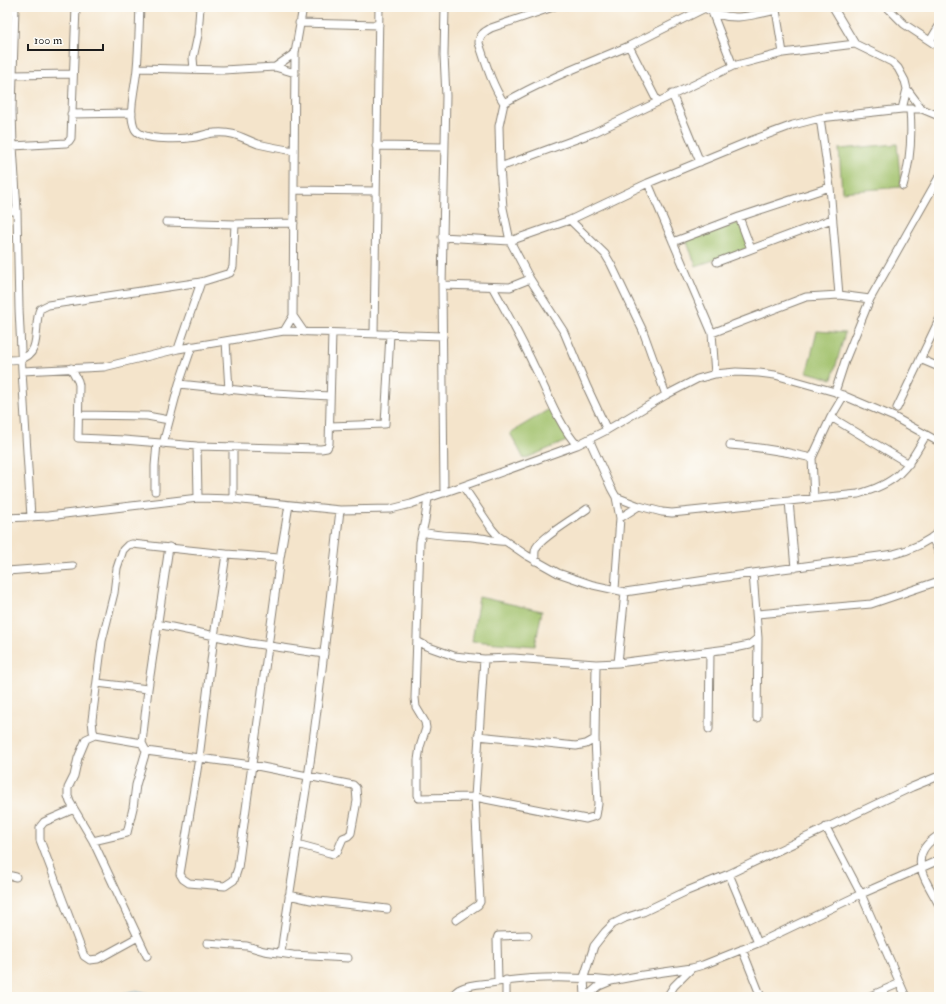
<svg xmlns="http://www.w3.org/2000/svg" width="946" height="1004" viewBox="0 0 946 1004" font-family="'IM FELL Double Pica',serif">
<rect width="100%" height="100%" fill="#fdfcf7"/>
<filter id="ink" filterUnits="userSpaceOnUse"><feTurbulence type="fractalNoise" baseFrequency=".025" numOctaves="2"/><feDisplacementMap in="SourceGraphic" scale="8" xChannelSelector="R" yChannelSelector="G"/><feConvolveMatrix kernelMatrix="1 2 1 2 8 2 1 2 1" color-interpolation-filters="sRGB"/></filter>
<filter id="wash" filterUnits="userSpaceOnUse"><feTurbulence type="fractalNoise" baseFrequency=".012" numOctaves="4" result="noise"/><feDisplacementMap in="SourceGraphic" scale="16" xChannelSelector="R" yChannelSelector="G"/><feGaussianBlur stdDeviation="0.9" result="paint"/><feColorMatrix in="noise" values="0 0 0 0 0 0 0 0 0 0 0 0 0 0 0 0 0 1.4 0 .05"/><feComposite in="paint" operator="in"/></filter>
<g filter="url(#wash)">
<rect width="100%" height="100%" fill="#f4e4cb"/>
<path fill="#9fbf67" stroke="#5e6e42" d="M897,144L901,187L842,192L839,149Z
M740,222L749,248L696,266L686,240Z
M817,331L845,333L832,379L807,372Z
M551,408L569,440L524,459L510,433Z
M479,597L542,611L535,646L472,641Z"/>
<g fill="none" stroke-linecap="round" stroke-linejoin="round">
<path stroke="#54a2cd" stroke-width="1.5" d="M79,997L111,996L137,991L158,996L189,995L191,997"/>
</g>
</g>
<g filter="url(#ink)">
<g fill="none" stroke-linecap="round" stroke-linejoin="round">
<g stroke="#888074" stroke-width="9">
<path id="minor" d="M15,7L12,110L13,146L17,211L19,309L22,371L31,517
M140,7C139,27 139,48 137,68C136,85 127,113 135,129C142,142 184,139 196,137C202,136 208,133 214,133C234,131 242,138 258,144C270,147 282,149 294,151
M833,7L855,44
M887,7L904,24L939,47
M712,12L733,66
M299,23L379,25
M930,41L939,26
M275,67L295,53
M137,68L223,70L275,67L295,73
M194,69L193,58L198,35L200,7
M13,75L73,74
M672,94L700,162
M657,101L629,46L705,8C727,23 752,16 776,10L783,53
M504,103C492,85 486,64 479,43C479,35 484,32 491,28L553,7
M902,109L907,89
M71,114L132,113
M820,118L830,187L839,295
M13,146L66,143L69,141L71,138L76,7
M376,146L444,147
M500,167L499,126L504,103C543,80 586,64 629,46
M648,183L712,333L715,374
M903,186C911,161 912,135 910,109
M294,190L376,191
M7,211H17
M739,217L751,249
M570,220L605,254L611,264L643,331L666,395
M166,222L235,224L294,223
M442,237L510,241L570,220L648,183L750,141L793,125L820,118L902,109H922L939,116
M673,242L739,217L830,187
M717,262L832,219
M442,285L510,287L530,279
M493,288C507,313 521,338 533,364C546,389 558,424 577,445
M293,316L304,332
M284,331L293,316L295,53L303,7
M712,333L806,297L839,295L870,299
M374,334L379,7
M226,341L229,390
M178,349L201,282
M920,359L939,367
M7,360C11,360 16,360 20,359C43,355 33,323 40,309L48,305L201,282L230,273L233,267L235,224
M71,368L78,381L79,385L78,438L124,440L197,446L321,449L327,448L329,444L332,333
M22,371L104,367L178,349L284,331L443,336
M179,384L256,392L330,396
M835,392L846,358L870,299L939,177
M897,408L939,320
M78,415L147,416L169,420
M831,417L909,464
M330,426L385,424L390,334
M607,430L587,387L564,332L530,279L510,241L503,208L500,167L593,133L733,66L783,53L855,44L892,62L898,68L905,81L907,89L922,109
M589,439L611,488L616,497L639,506L662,512L672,513L858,494C899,483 906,469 926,435
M163,444L179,384L192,346
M730,445C759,447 784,451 812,458
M197,446L198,498
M233,447V499
M463,486L492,529L498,536L526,555L558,573L593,585L625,592L753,573L894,554C911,550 926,543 939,532
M155,491V466L157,443
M444,493L442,285L446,96L444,55L445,7
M428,498L425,520L420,542L415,698L416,707L425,722L426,728L420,747L418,760V795L419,798L475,797L586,819L596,816L598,804L595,739L596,664
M814,498L812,458L831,417L844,395
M789,501L795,568
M7,518L48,516L198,498L233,499L340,510L391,509L411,504L463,486L577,445L607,430L666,395L697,379L715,374L736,372L759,373L775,375L835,392L894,417L939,442
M620,518L639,506
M422,532C442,537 461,535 481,538C490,539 496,542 505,541
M932,537L939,553
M226,554L214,637L199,758L180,874L183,879L189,883L225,886L234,880L238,868L280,558L289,505
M535,561C535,556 534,552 536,548C542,537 576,517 587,509
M7,571L73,566
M615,589L620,518L616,497
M757,614L871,604L939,581
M157,624L249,643L324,654
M417,641L426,646L454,656L484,659L513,658L596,664L618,663L735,648L749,645L758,638L753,573
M618,663L625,592
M97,683L148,689
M757,718L758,638
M709,729L710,652
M95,735L86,739L78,758L74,776L68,788V796L70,802L93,841L147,956
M478,736L576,746L586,744L595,739
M142,743L95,735L93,731L92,720L102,641L114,593L117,568L123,550L128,545L132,544L226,554L280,558
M146,751L252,765L353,785L356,788L357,801L351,833L348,836L343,838L337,852L333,854L330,853L297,844
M74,809L44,822L40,827V840L84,956L90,960L98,959L138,937
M826,827L861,894L906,997
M939,835C905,856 925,878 939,905
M93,841L127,833L133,808L136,785L146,751L142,743L148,689L169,547
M729,874L758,943
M7,875L16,877
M289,895L311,900L387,909
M456,920L478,905L480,902L475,797L484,659
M207,943L247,946L264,951L293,955L348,958
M742,949L761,997
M281,953C289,894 299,836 308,777C321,688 330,599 340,510
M506,980V997
M498,981L497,939L498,936L528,935
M451,997C454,994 457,990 460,989C469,984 480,984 490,983C530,977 570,976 610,981
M585,997L584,977L594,946L605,932L613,924L625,918L643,912L687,891L729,874L912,787L939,776
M586,997L599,986L611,981L643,975L692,968L703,965L758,943L861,894L939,860
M667,997L674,986L692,968
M868,997L900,983"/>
</g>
<use href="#minor" stroke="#fff" stroke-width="7"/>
</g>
</g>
<rect width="946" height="1004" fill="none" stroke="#fdfcf7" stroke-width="24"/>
<path d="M28 44v6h75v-6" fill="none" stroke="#1c1c1c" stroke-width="2"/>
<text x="34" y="44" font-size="12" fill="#1c1c1c" stroke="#fdfcf7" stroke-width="3" paint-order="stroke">100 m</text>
</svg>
